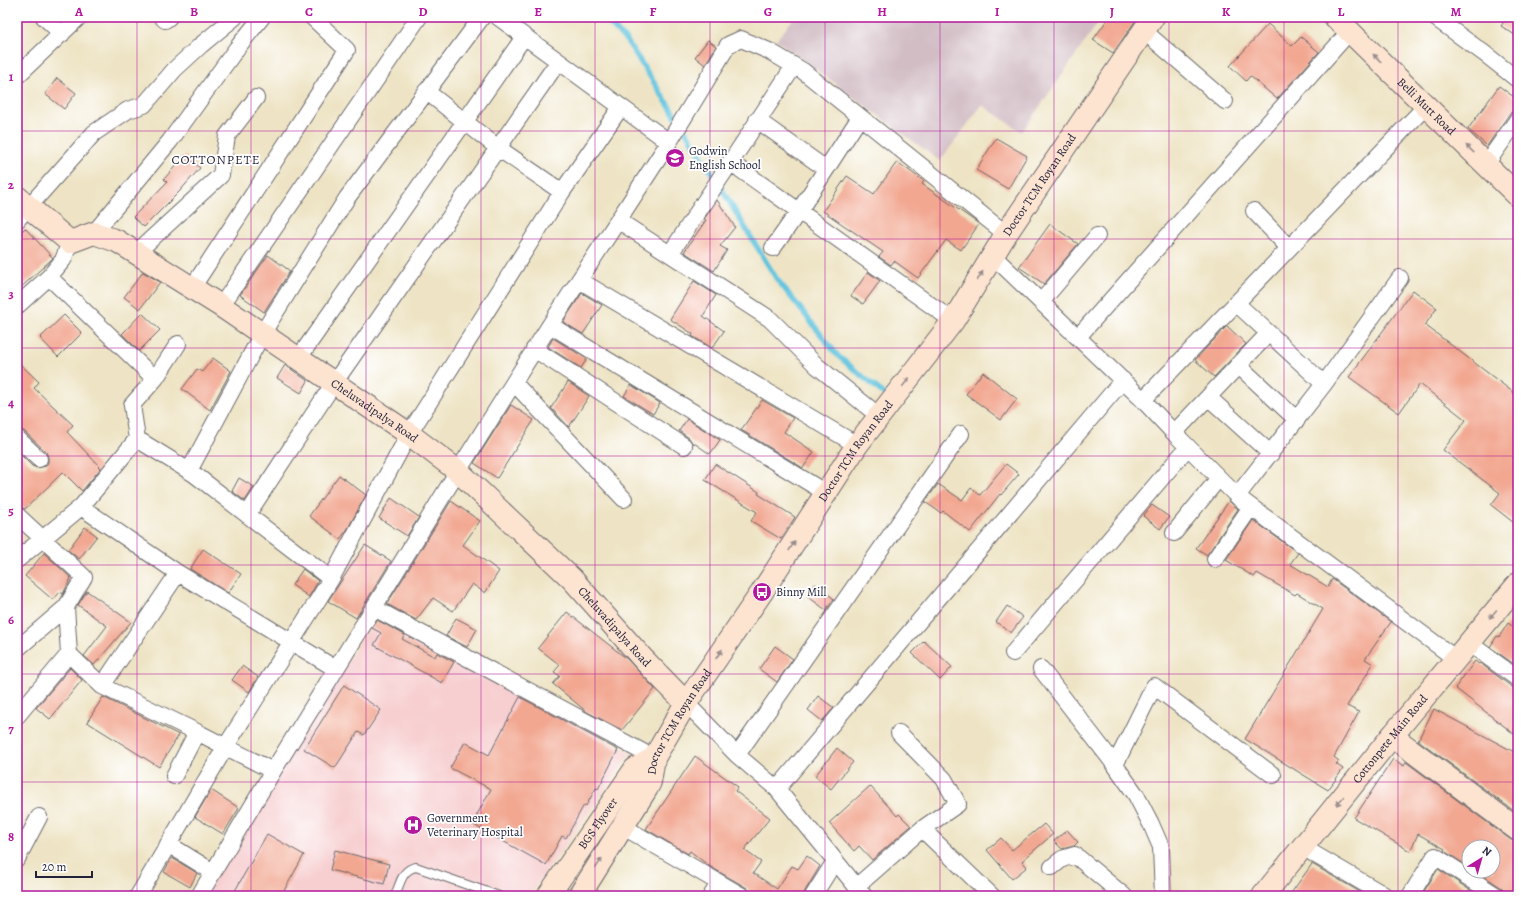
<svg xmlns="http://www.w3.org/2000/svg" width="1535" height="913" viewBox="0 0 1535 913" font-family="Alegreya,serif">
<rect width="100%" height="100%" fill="#fff"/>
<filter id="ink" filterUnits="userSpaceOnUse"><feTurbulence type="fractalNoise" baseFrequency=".025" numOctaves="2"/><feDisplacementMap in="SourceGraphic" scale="8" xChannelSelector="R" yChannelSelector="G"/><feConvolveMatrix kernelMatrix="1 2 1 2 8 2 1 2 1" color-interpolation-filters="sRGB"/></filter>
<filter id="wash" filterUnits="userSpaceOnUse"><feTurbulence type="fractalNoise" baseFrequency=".012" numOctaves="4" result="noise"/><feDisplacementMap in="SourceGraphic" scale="16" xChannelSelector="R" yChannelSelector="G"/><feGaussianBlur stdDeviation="0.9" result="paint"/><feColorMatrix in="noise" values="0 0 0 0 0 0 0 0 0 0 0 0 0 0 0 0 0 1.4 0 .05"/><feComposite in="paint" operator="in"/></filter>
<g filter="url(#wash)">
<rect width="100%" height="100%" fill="#eee4c5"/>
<path fill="#f7cfd0" d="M374,619L631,753L529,896H202Z"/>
<path fill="#d2bdc5" d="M795,17H1102L1022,132L982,105L940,161L776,40Z"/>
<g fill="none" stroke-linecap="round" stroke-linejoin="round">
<path stroke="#5fc3de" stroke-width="5.5" d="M603,17L627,41L697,149L776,278L838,356L884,394"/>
</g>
<g id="blocks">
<path fill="#f2a791" d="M1109,17H1138L1113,53L1093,40Z
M1507,17H1518V37L1501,26Z
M1268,24L1292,46L1301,37L1319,52L1277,99L1250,76L1246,81L1230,66Z
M708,40L716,46L705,65L695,57Z
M57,78L76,93L64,109L45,94Z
M1499,86L1518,100V110L1510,113L1487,146L1468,129Z
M996,138L1027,156L1008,189L976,170Z
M185,155L200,168L179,192L144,227L133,217L167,182L164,179Z
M897,162L924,181L922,184L979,224L961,250L946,240L918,278L894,261L891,265L879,257L883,252L823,211L847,176L874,194Z
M717,200L735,227L720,246L727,250L714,271L684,252L706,220L704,219Z
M1050,224L1078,244L1044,284L1019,267Z
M25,228L53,258L17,291V236Z
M268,255L290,271L264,312L240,295Z
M143,272L160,282L140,309L124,297Z
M868,272L880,281L863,304L851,296Z
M694,281L716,295L703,316L724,331L712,348L692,336L693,334L670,319Z
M1413,290L1437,308L1425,325L1518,396V526L1491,505L1500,493L1443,450L1466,420L1420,384L1399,413L1349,377Z
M582,293L602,305L583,334L563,322Z
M142,313L160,330L139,351L122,334Z
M64,315L82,333L58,357L40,338Z
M1227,326L1246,344L1214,377L1195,360Z
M553,338L587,359L581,368L548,347Z
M213,358L231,371L210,410L182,389L197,369L202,372Z
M17,361L39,382L34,388L73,425L67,432L101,468L82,491L63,472L25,509L17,506V451L32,466L37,468L46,466L48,462V457L46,452L24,431L17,429Z
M285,365L308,381L301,393L277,378Z
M983,372L1017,399L1001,420L966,394Z
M568,382L589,396L569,427L551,408Z
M631,385L660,403L653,414L624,396Z
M762,400L793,418L784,432L814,452L803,468L741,430Z
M511,405L534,420L497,478L474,463Z
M687,419L720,440L710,454L694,443L693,444L689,438L679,431Z
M715,464L759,492L758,494L795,517L781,539L751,521L757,512L705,480Z
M1006,464L1019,474L1001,495L1000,494L970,532L943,511L941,513L925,502L938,484L962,500L971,488L980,495Z
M339,475L366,495L347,530L340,539L309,516Z
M239,478L254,487L245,501L232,491Z
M391,498L419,517L407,536L379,518Z
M451,501L480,521L463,545L499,571L485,593L472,584L453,611L433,598L416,620L387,604Z
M1229,501L1238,509L1207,555L1196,548Z
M1152,505L1169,517L1160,529L1143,516Z
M1253,520L1298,553L1290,564L1328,587L1332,579L1391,622L1365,659L1373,664L1347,706L1359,712L1334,757L1339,761L1336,764L1343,769L1328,790L1245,739L1323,609L1297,593L1295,595L1257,573L1254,577L1226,560Z
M85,527L97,536L79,559L68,550Z
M365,545L391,561L356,618L328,601Z
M203,549L241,574L228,593L190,569Z
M44,553L71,578L63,594L60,592L53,600L25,576Z
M303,569L318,581L309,597L292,585Z
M815,584L834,599L826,610L807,596Z
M87,591L131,622L94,665L84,656L107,626L78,605Z
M1007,606L1023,617L1011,633L996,622Z
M567,612L626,658L655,689L622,730L587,712L553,684L560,676L554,672L560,665L538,648Z
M456,618L477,629L467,647L446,636Z
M377,620L405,635L402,639L435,657L437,653L454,662L442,683L374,645L381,633L372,628Z
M1508,623L1518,630V667L1490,647L1497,636L1499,637Z
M924,641L952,667L940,680L912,653Z
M775,646L793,659L777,682L759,669Z
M1475,661L1479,664L1480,663L1512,687L1518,688V737L1455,688Z
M242,666L258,677L249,692L232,680Z
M70,668L82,680L50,719L36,708Z
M344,685L381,710L364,735L358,732L335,768L304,749Z
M818,696L834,708L822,721L808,710Z
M103,697L179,735L159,767L87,722Z
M520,697L618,750L598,789L596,788L586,806L584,805L566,838L562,836L546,865L472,824L491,789L450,768L465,742L489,755Z
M1434,709L1518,754V814L1418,740Z
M837,748L853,762L831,789L815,776Z
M695,756L738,787L735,791L770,818L744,850L761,862L753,873L777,889L792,866L798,869L807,856L820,866L805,891L804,896H751L750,892L747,888L709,866L690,851L688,854L646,829Z
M1393,759L1404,766L1406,762L1511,840L1518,842V896H1506L1505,891L1502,888L1476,871H1493V847H1469V867L1444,851L1445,849L1418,834L1410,851L1354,818Z
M870,786L897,816L899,814L911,826L872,860L859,846L854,851L829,823Z
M211,790L239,808L223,834L195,817Z
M1044,824L1053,834L1022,861L1027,867L1012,879L987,850L1001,838L1012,850Z
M1067,830L1078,842L1074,846L1062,849L1054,841Z
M267,834L304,855L281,896H232Z
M335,850L389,864L384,884L330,870Z
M172,858L197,873L190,887L164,872Z
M1312,864L1367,896H1289Z
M1438,869L1479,896H1421Z"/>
</g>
</g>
<g filter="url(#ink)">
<use href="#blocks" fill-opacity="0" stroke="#69666b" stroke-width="1"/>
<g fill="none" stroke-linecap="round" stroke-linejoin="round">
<g stroke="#69666b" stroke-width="10">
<path id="lane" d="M395,896C400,884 402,869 416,867L499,896"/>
</g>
<g stroke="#69666b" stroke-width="18">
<path id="street" d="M44,17L62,34
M162,17L165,20L169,17
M498,17L669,142
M1434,17L1485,54L1518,80
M1144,31L1225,101
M17,76L79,17
M426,91L498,148L562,192
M757,120L826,169
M730,162L953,321
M1486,164L1518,119
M1254,211L1289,248
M17,220L94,133L128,110L144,105L175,69L201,45L235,17
M619,221L770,319L817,366L879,416
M94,233L170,141L237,48L262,17
M773,248L799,211L860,117
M136,253L221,175L227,136L256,98
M670,254L794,66
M992,255L1143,400L1174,433L1239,498L1456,659
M49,277L155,379
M579,280L857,445
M192,288L347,50L312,17
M1041,302L1097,236
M1236,303L1324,384
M17,306L49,277L63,260L70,242
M221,306L419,17
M550,325L826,493
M1078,337L1350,31
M178,344L155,379L132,405L137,439L194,474L331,579
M534,349L684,446
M298,359L524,37
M1238,365L1297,420
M514,383L624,499
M1208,397L1271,454
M1143,400L1426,106
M1174,433L1269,333
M17,438L39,459
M189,471L262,334L347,198L482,17
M1237,496L1324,384L1400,278
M81,507L178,573L102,686
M17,515L84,577L66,607L17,649
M247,515L334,383L558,62
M1174,533L1219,478
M1215,559L1251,507
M17,560L81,507L137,439
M178,573L336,669
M66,607L69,654L102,686L197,732L273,771
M374,608L654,758
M1469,643L1518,679
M1013,653L1188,447
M1041,669L1115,765L1136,795L1151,824L1161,847L1163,896
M686,703L737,755L777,789L864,896
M17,716L69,654
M737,755L961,434
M1115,765L1154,686L1273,775
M174,776L197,732
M777,789L1123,380
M622,826L742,896
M922,829L992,896
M168,844L213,872
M1304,846L1314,854L1386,896
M17,859L39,817
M1052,867L1062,859L1075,855L1124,896
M856,887L922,829L958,804L944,779L899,733
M138,896L226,746L331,579L409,434L562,192L621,107
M199,896L273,771L458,471L550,325L669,142L728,45L741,39L769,51L803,71L1006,234
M711,896L718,885
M813,896L835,861
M1410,896L1435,856L1497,896"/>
</g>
<g stroke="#69666b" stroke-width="24">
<g id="secondary">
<path id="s1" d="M1335,17L1518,196"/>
<path id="s2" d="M17,197L70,242L94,233L117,241L221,306L409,434L458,471L572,579L644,660L686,703"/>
<path d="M1392,736L1518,830"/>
<path id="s3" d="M548,896L635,769L654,758"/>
<path id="s4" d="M579,896L647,788L650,782L654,758L686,703L762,592L857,445L953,321L1006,234L1153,17"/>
<path id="s5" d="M1263,896L1392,736L1518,584"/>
</g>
</g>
<use href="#lane" stroke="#fff" stroke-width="8"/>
<use href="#street" stroke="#fff" stroke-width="16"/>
<use href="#secondary" stroke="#fde4d1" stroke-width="22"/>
</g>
<defs><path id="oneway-solid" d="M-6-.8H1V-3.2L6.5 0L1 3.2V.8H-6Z"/></defs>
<g fill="#9a8d8e">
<use href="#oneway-solid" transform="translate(1377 58) rotate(-136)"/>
<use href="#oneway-solid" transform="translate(1470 149) rotate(-136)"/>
<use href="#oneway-solid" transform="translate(980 276) rotate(-59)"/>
<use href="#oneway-solid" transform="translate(906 382) rotate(-52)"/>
<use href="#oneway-solid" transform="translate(792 546) rotate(-57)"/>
<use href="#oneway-solid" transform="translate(1493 614) rotate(130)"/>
<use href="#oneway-solid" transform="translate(719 654) rotate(-56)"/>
<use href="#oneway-solid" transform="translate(1340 801) rotate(129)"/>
<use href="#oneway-solid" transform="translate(599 863) rotate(-58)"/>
</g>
</g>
<path fill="none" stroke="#b5179e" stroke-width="1" stroke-opacity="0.55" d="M137,17V896M251,17V896M366,17V896M481,17V896M595,17V896M710,17V896M825,17V896M940,17V896M1054,17V896M1169,17V896M1284,17V896M1398,17V896M17,131H1518M17,239H1518M17,348H1518M17,456H1518M17,565H1518M17,674H1518M17,782H1518"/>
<defs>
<g id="school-disc" transform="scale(1)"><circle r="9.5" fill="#b5179e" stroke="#fff"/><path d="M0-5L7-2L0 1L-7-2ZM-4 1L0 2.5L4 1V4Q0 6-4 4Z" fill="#fff"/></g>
<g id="bus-disc" transform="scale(1)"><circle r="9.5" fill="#b5179e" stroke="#fff"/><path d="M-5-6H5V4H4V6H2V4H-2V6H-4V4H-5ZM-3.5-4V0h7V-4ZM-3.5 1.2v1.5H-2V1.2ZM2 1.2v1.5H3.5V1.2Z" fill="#fff"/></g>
<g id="hospital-disc" transform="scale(1)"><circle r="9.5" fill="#b5179e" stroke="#fff"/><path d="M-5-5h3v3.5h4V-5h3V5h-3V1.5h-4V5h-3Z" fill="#fff"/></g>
</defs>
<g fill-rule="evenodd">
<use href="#school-disc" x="675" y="158"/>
<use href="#bus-disc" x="762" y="592"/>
<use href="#hospital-disc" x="413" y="825"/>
</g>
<g text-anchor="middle" stroke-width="3.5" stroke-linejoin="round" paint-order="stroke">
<g font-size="12" fill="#22223b" stroke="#fff">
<text dy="4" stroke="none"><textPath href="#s1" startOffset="128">Belli Mutt Road</textPath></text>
<text dy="4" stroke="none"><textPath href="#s4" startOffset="850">Doctor TCM Royan Road</textPath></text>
<text dy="4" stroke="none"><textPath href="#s2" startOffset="428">Cheluvadipalya Road</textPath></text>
<text dy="4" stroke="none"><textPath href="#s4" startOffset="526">Doctor TCM Royan Road</textPath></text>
<text dy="4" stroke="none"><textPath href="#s2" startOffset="752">Cheluvadipalya Road</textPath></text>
<text dy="4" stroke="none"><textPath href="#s4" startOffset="202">Doctor TCM Royan Road</textPath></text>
<text dy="4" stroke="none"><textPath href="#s5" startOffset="202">Cottonpete Main Road</textPath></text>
<text dy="4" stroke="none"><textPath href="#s3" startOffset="88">BGS Flyover</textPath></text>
</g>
<g font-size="12" fill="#22223b" stroke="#fff" text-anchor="start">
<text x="689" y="155">Godwin<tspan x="689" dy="14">English School</tspan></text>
<text x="776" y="596">Binny Mill</text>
<text x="427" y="822">Government<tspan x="427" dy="14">Veterinary Hospital</tspan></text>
</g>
<g font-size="13" letter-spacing="1" fill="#22223b" stroke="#fff">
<text x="216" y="164">COTTONPETE</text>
</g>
</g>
<rect width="1535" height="913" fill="none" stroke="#fff" stroke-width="44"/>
<g transform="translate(1481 859) rotate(37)"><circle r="19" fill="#ffffff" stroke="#a7a7b1"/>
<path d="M0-3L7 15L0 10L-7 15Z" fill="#b5179e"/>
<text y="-6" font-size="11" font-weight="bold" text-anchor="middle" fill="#22223b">N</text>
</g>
<path d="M36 871v6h56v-6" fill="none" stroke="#22223b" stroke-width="2"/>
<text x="42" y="871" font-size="12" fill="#22223b" stroke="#ffffff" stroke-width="3" paint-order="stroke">20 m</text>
<rect x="22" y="22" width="1491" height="869" fill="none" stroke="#b5179e" stroke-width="1.5"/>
<g font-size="13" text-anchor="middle" font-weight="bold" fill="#b5179e">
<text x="79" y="16">A</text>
<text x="194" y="16">B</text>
<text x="309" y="16">C</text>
<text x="423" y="16">D</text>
<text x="538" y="16">E</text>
<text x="653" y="16">F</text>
<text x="768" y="16">G</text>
<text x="882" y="16">H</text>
<text x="997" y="16">I</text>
<text x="1112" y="16">J</text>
<text x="1226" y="16">K</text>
<text x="1341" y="16">L</text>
<text x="1456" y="16">M</text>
<text x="11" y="81">1</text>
<text x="11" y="189">2</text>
<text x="11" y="298">3</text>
<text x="11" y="407">4</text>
<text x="11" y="515">5</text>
<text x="11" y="624">6</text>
<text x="11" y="733">7</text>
<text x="11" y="841">8</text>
</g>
</svg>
